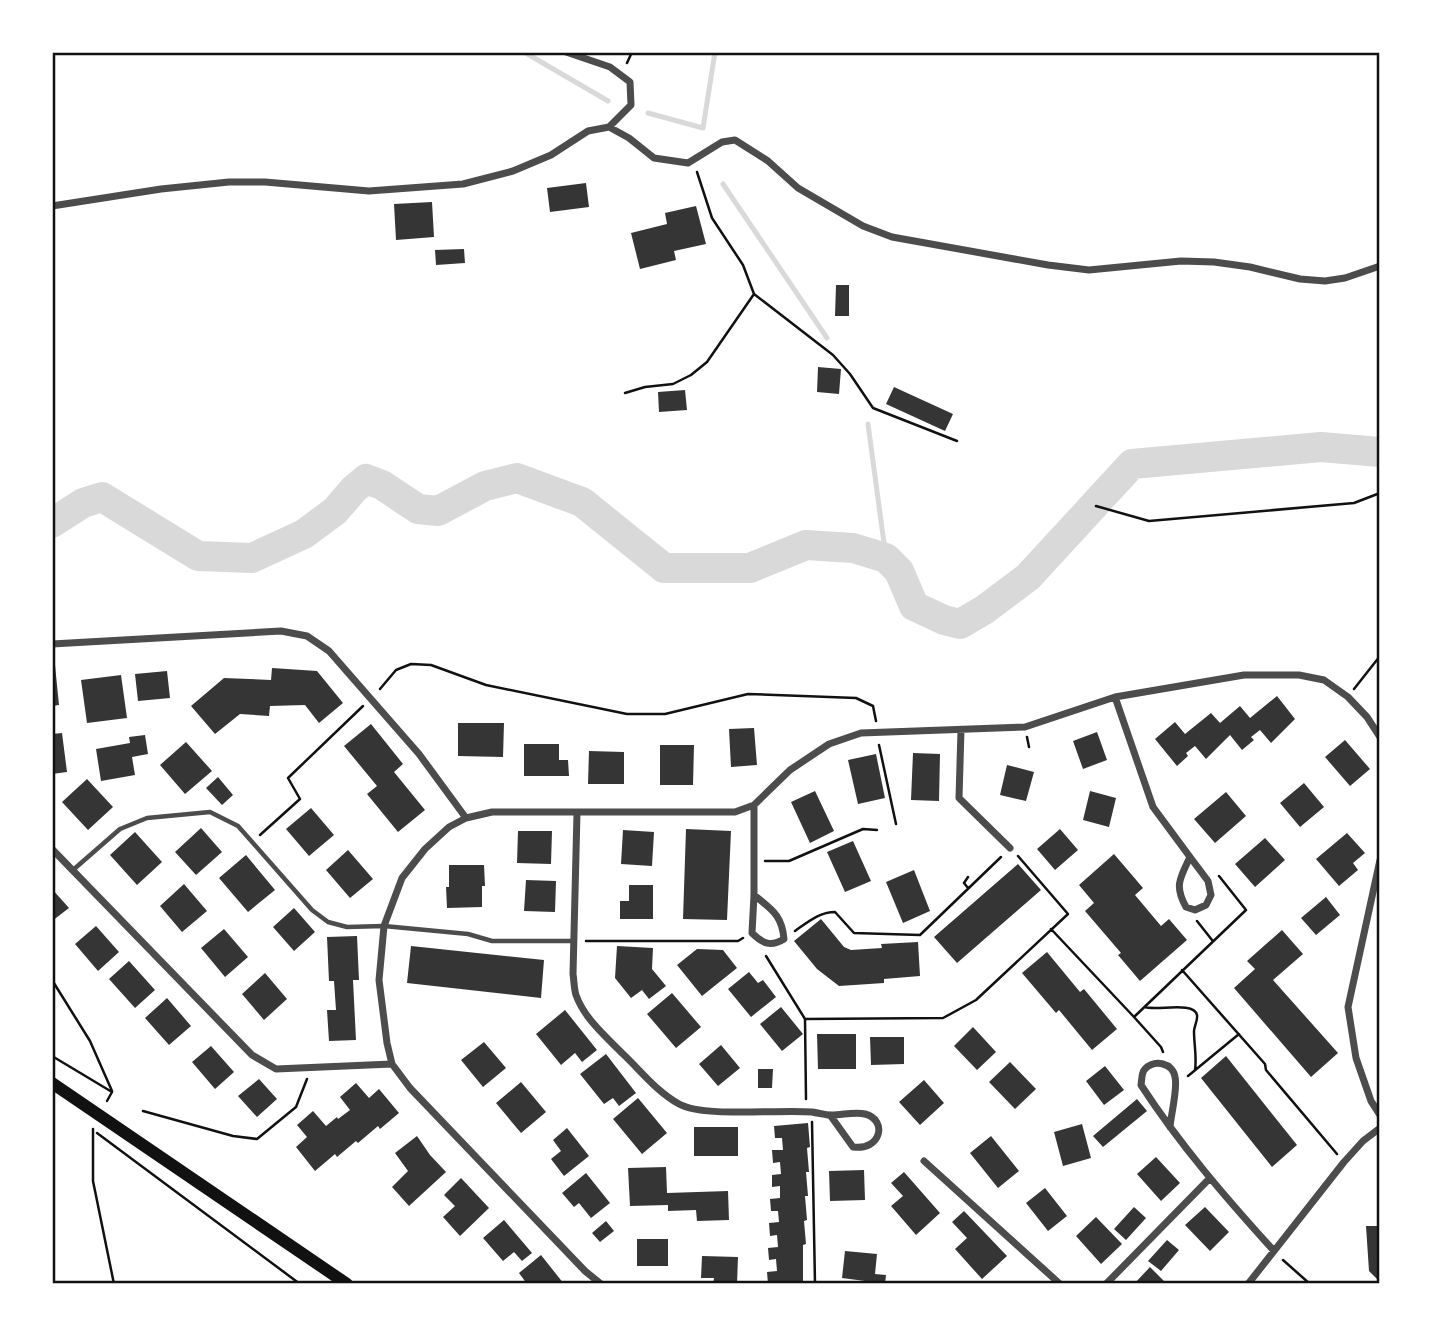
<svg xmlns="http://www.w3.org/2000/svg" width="1432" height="1336" viewBox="0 0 1432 1336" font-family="Raleway,sans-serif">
<rect width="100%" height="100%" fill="#fff"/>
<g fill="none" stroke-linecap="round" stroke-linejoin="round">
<path stroke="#d9d9d9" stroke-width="5" d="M524,52L608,101
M648,113L703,128L715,52
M723,184L827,338
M868,424L886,558"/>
<path stroke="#d9d9d9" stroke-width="30" d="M52,523L83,503L102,497L198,556L252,558L304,534L335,511L354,489L366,479L382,485L418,509L438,511L485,486L517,478L582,502L664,568H750L806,545L853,548L886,558L899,571L914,606L944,620L960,624L984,610L1028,577L1132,464L1321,447L1380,452"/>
</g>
<path fill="#353535" d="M586,183L589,207L550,212L547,188Z
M432,202L434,237L396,240L394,204Z
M696,206L706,244L674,251L676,260L640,269L631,233L667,224L665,213Z
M464,249L465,263L436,265L435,250Z
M836,285H849V316H835Z
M818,367L841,369L839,394L817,392Z
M894,387L953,414L945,431L886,404Z
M685,390L687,410L659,412L658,392Z
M52,665H55L59,705L52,706Z
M272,668L317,671L343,703L319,723L305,705L270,706L269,716L240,714L215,734L191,706L224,678L271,680Z
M167,671L170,698L138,701L135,674Z
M121,675L127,718L87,723L81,680Z
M1277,696L1295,719L1271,743L1260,730L1251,737L1254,740L1242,750L1230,735L1206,759L1195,746L1186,753L1188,756L1177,766L1155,739L1175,722L1185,734L1211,713L1220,723L1240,706L1250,718Z
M458,723H504L503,757L458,756Z
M371,724L403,764L394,772L425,810L398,832L367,794L377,786L344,746Z
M754,728L757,765L731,767L729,729Z
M1097,732L1107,760L1083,769L1073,741Z
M62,733L67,772L52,774V734Z
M145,735L148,754L132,757L135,775L101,781L96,749L130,743L129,737Z
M1345,740L1370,769L1350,786L1325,757Z
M186,742L212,771L185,794L160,765Z
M524,744H559V760H568L569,776H524Z
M660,745H694L693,785H660Z
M589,751L624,752V784H588Z
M913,753L940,754L939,801L911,800Z
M876,754L885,798L858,804L848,760Z
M1007,765L1034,772L1026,801L1000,795Z
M218,777L233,795L222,805L206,788Z
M87,779L113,807L88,830L62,802Z
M1304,783L1324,807L1300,827L1280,803Z
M815,791L834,831L810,843L791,802Z
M1090,791L1116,798L1109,827L1083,820Z
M1226,792L1246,816L1215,843L1194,819Z
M311,808L334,835L309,856L286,829Z
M201,828L222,852L196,875L175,852Z
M686,829L731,831L727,920L683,919Z
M1060,829L1078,850L1055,870L1037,849Z
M623,830L654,832L652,866L621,864Z
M518,831H552L551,864L517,863Z
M135,832L162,862L137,885L110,855Z
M1347,833L1365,853L1353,863L1358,870L1339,886L1316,859Z
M1265,838L1285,860L1255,887L1235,864Z
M853,841L871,881L845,892L827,852Z
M348,850L373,879L350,898L326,870Z
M1114,854L1143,888L1135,895L1161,926L1169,919L1187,940L1140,981L1118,955L1121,953L1085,911L1094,903L1079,885Z
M246,855L275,890L248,912L219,878Z
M1018,864L1041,890L957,963L934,937Z
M449,865H484L485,886H482V907L447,908L446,887H449Z
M914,870L930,911L903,923L886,882Z
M526,880L556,881L555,912L524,911Z
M184,884L207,911L182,932L160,906Z
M629,885H653V919H620V901H629Z
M52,889L69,908L52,921Z
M1326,897L1340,915L1316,935L1301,918Z
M294,908L315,932L294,951L273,927Z
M821,919L844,947L851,950L882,948L881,944L918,942L920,976L884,979V983L839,986L817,969L794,941Z
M96,926L119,952L98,971L75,944Z
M224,929L248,957L225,977L201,948Z
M1282,930L1303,954L1273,980L1338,1053L1311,1077L1234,988L1255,969L1247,961Z
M357,936L359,980H353L356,1040L329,1041L327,1010H336L334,981H329L327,937Z
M411,946L544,960L541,998L407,983Z
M617,946L653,948L652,969L666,986L649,999L642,990L631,998L615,978Z
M697,949L723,950L737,968L702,996L677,965Z
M1047,952L1080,992L1084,989L1117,1029L1092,1050L1059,1010L1056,1013L1022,973Z
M129,961L155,990L135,1008L109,979Z
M749,972L758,983L763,980L776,997L751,1017L728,989Z
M265,973L287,999L264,1020L242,994Z
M672,993L701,1027L676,1048L647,1014Z
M167,998L191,1026L169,1045L145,1018Z
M781,1007L803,1034L782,1051L760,1024Z
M565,1010L597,1050L582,1062L575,1053L561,1065L536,1034Z
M973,1027L996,1052L977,1070L954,1046Z
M817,1034H856V1069H818Z
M870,1037H904V1064L871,1065Z
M484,1042L506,1068L483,1087L461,1060Z
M721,1045L740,1068L718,1086L699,1064Z
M211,1046L234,1072L215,1089L192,1062Z
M606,1054L636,1093L619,1106L613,1098L604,1104L580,1074Z
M1226,1056L1297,1145L1272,1167L1201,1078Z
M1010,1062L1036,1089L1015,1109L989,1082Z
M1105,1066L1124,1090L1104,1105L1086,1081Z
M758,1069H773L772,1088H758Z
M259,1079L277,1099L257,1117L238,1096Z
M924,1080L944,1103L920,1125L899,1102Z
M521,1082L546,1112L521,1133L496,1103Z
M356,1083L369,1098L379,1089L399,1113L380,1129L378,1126L358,1143L356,1141L337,1157L335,1154L315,1171L296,1147L307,1137L297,1125L313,1111L326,1126L337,1117L338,1119L350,1110L340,1097Z
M638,1098L667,1133L642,1154L613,1119Z
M1137,1099L1147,1111L1103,1147L1093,1136Z
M808,1123L810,1147L807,1148L809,1172H806L808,1196H805L807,1220L804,1221L806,1244L803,1245V1284H768L767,1272L777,1271L776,1259L769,1260L768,1248L778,1247L777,1235L770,1236L769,1223L779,1222L778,1211H771L770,1199L780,1198V1186L772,1187V1175L781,1174L780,1162L773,1163L772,1150H783L782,1138H775L774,1126Z
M1082,1124L1091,1158L1063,1166L1054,1132Z
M694,1127H738V1156H694Z
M567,1128L589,1156L564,1176L551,1159L561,1151L553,1140Z
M417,1136L430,1155L446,1172L409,1206L392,1187L408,1171L395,1153Z
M991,1136L1019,1171L998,1188L970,1153Z
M1156,1157L1180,1183L1161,1201L1137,1174Z
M666,1167L667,1193L728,1191L729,1220L697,1221L696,1210L668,1211V1205L630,1206L628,1168Z
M864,1170L865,1200L830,1201L829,1171Z
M904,1172L940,1213L916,1235L891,1206L903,1196L891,1183Z
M586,1173L610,1203L591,1218L579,1203L574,1207L562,1193Z
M461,1178L489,1208L460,1236L443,1217L455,1206L444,1195Z
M1045,1188L1067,1216L1048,1231L1026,1203Z
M1134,1207L1146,1218L1126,1240L1114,1229Z
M1205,1207L1229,1232L1210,1251L1185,1225Z
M964,1211L1007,1256L982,1279L955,1249L967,1238L952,1222Z
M1096,1217L1122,1244L1101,1264L1076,1236Z
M504,1220L532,1253L522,1261L514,1252L503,1261L483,1238Z
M606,1221L614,1231L600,1242L592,1233Z
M1366,1226H1380V1282L1369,1271Z
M637,1239H668V1266H637Z
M1167,1240L1179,1250L1161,1271L1148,1261Z
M845,1251L877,1254L875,1274L886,1275L885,1284H865V1281L842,1278Z
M541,1255L564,1284H527L519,1273Z
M702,1256L738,1257L737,1284H713L714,1278H701Z
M1150,1267L1167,1284H1134Z"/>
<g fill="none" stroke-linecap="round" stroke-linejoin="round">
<path stroke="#111" stroke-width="2.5" d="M627,63L632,52
M754,294L833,355L850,374L873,408L957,441
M625,393L645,387L673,384L691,375L707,362L754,294L743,265L712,218L697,172
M1096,506L1149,521L1354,503L1380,493
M380,689L396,670L411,664L431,665L486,685L627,714H665L748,694L856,698L873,706L876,721
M1354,689L1380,656
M1027,737L1029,747
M879,745L896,824
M260,835L300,799L288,778L363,706
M765,861H789L863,829L877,830
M968,877L964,883L968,888
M1197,921L1212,940
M1051,929L1134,1017L1246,910L1219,876
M795,931C808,922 819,912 835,912L854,933L920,935L1001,857
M586,941H738L743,938
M766,956L805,1019L943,1018L976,1000L1068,914L1018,856
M1182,970L1265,1064L1266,1070L1337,1154
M52,980L90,1041L112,1091
M1145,1007C1157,1011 1194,1001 1197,1015C1198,1020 1194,1027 1194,1031C1194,1045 1197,1057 1195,1070
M1134,1017L1161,1047L1163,1052
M805,1019L806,1099
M52,1056L112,1092
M1188,1076L1239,1034
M107,1101L112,1092
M143,1111L233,1136L257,1139L296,1107L307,1079
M812,1122L815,1284
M93,1129V1181L114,1284
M97,1133L300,1284
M1283,1260L1310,1284"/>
<path stroke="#4c4c4c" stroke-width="4.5" d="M73,870L120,829L147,818L210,812L238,826L312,910L328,922L347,927L384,926L468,934L492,941H574"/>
<path stroke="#4c4c4c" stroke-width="7" d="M566,52L610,67L630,82L631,105L609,127
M52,206L161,189L229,182H265L369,191L463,184L513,171L551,155L588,131L609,127L629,138L654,158L688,163L722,142L735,140L768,161L798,188L863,226L892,237L1048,265L1089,270L1181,261L1214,262L1250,267L1300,279L1325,281L1345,278L1380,266
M52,644L281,631L307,636L329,651L419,754L466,818
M1115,697L1153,807L1190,857
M961,730L959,798L1010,848
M754,805V895L752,933C763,944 771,947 784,939C782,915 772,910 754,895
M577,813L573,974C574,980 574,989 576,995C584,1018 606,1037 623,1054C641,1071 656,1091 679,1104C704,1118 780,1109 812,1112C817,1113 823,1114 828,1115C840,1116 854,1111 865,1114C888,1120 881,1151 853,1147L830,1115
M52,849L252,1055L276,1069L392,1064
M1190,857L1208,881L1211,895L1206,905L1195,910L1186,907C1174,886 1180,878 1190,857Z
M1380,860L1348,1007L1356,1058L1371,1101L1380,1115
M1170,1127C1171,1114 1178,1088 1175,1077C1173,1063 1155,1059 1145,1069C1141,1073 1142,1080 1141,1085C1180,1145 1226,1198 1274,1251
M924,1161L1060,1284
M601,1284L585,1271L410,1088L392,1064L387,1043L379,980L384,926L402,878L425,849L449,827L466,818L492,812H735L754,805L790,770L829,744L861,733L1025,727L1115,697L1244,675H1299L1324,680L1348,697L1367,717L1380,737
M1106,1284L1209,1179
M1248,1284L1344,1162L1363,1141L1380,1128"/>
<path stroke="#111" stroke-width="12" d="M52,1083L347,1284"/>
</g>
<rect width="1432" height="1336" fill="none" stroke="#ffffff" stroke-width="108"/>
<rect x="54" y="54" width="1324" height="1228" fill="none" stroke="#111" stroke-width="2.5"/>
</svg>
